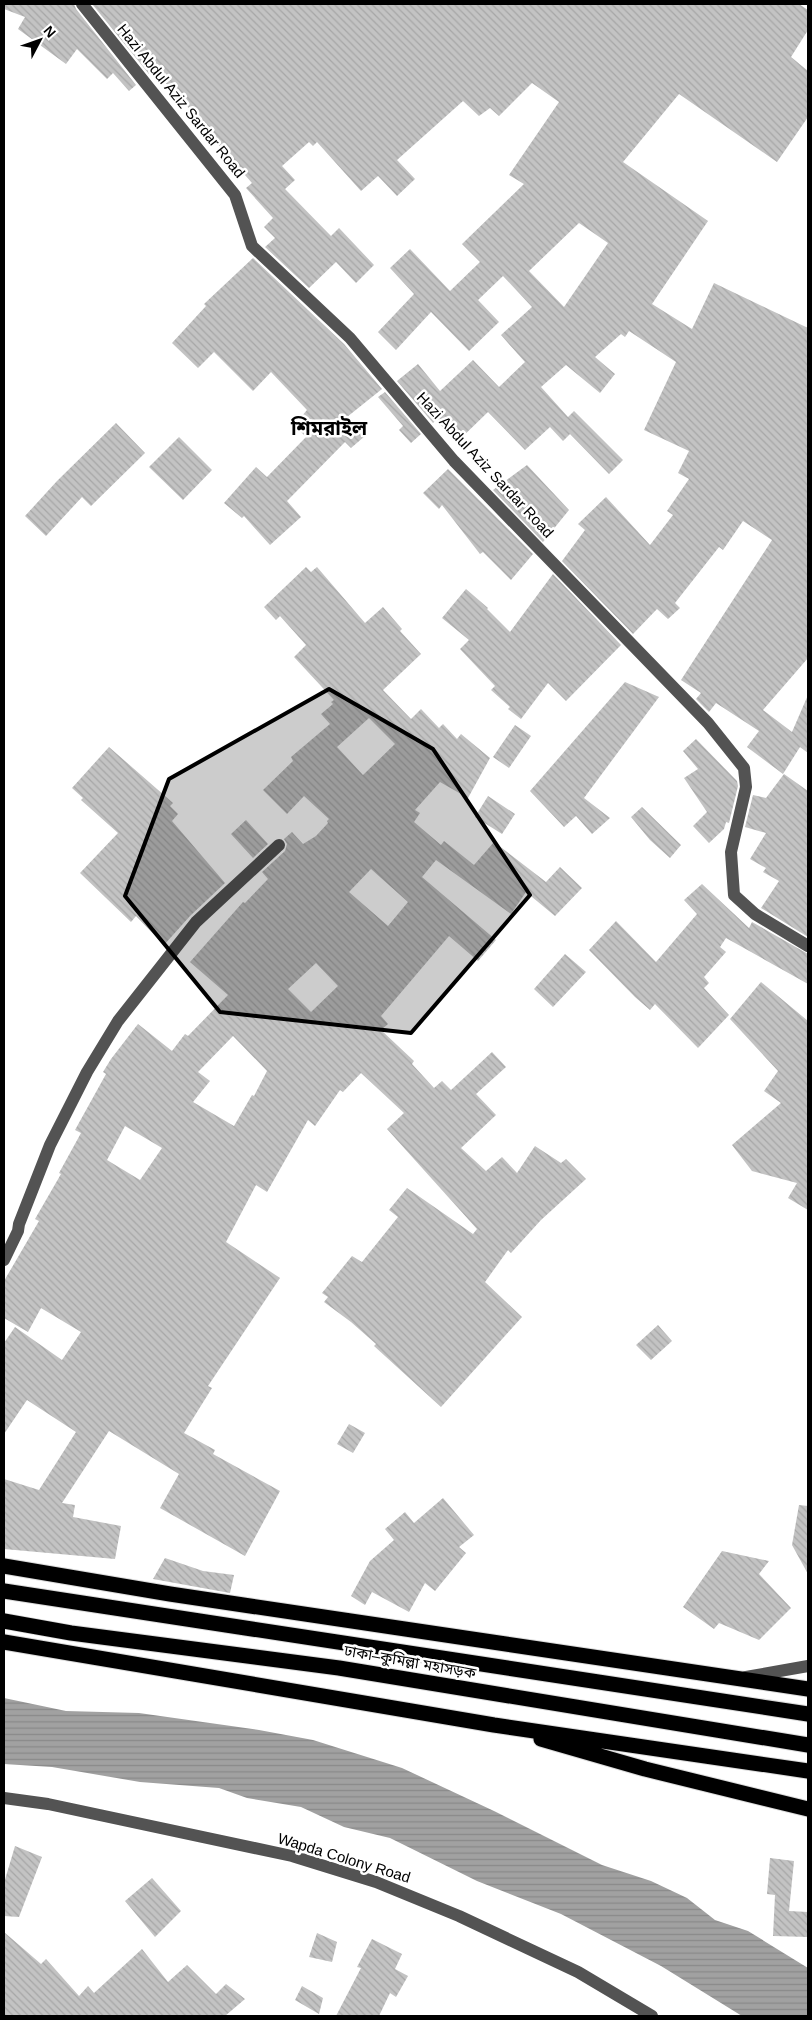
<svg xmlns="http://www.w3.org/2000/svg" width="812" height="2020" viewBox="0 0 812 2020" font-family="Helvetica,'Noto Sans Bengali',sans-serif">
<defs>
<pattern id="water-rules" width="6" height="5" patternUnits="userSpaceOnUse" patternTransform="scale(1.25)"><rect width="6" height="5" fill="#a1a1a1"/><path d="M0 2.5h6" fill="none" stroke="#898989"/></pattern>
<pattern id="building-back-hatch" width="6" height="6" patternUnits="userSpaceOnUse" patternTransform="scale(1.25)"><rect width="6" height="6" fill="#c3c3c3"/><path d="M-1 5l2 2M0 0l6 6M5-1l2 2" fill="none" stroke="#a6a6a6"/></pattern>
</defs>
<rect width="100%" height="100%" fill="#fff"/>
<path fill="url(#water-rules)" d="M4,1698L66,1711L139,1713L259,1730L313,1740L402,1768L494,1811L602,1865L651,1881L687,1898L715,1920L748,1931L808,1968V2016H742L661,1966L561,1914L477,1881L390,1838L344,1827L301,1807L247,1798L219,1788L140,1782L52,1767L4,1764Z"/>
<path fill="url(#building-back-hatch)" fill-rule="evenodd" d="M4,4H74L76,9L136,85L129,91L113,73L107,79L77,49L66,64L18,29L25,17L4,9Z
M92,4H799L808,10V30L791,57L808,71V117L777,162L679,94L623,162L708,221L652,304L692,329L714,283L808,328V658L763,710L792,732L808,695V753L800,747L783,774L747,747L759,731L716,703L709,712L696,699L701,693L681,680L772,540L743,521L723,550L719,547L675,603L680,608L668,619L657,609L633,634L562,561L585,530L578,524L606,497L650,545L673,515L667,511L689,479L678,473L689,451L644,430L676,362L629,331L625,337L621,334L595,357L615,374L600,393L566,365L541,387L568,417L574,411L623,460L609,474L570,434L563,441L550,427L525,450L488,412L457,442L436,420L433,423L397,381L418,364L440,391L473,360L499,387L525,362L501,335L532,307L503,276L478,300L499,322L469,351L431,312L396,350L378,332L414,294L390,268L410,249L450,291L480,262L462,244L524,184L509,175L559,102L532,83L499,116L490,108L479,116L463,101L397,160L415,179L397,196L378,176L361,191L317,142L313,146L309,142L282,166L295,180L285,189L331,236L339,228L374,265L356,283L336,262L309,288L265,247L275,238L264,227L273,218L246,188L252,183L215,141L217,139L161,78L160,79L152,71L149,74ZM579,223L608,243L564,307L529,271Z
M253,258L344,344L382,389L347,417L365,436L351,448L345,442L287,501L301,517L270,545L244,516L242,518L224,503L256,467L267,477L306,437L294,425L307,410L271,372L253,391L214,352L198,368L172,343L206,306L204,304Z
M385,392L421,434L411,443L399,430L403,426L378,397Z
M116,423L145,453L91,506L82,497L46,536L25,516L57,481Z
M179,437L212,470L183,500L149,467Z
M527,465L569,510L543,542L493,490Z
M448,469L533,554L511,580L483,552L480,554L442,505L439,509L423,493Z
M306,567L311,572L317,567L365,623L383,607L402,629L400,631L421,654L383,690L411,719L421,709L439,728L443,724L457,739L461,734L490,758L468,798L440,782L415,810L420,813L414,822L441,845L444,841L474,865L494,842L546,882L560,867L582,888L555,916L526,892L511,914L436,860L422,877L496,940L478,961L449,936L381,1016L388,1024L381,1030L414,1061L412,1064L434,1088L442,1081L451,1090L492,1052L506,1067L476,1094L496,1115L461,1148L486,1171L502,1157L517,1173L535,1146L561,1163L566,1159L586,1179L541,1220L511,1253L508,1250L485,1282L522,1317L441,1407L374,1346L376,1344L351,1322L324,1302L328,1297L322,1293L352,1256L362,1262L398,1217L389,1210L407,1188L473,1234L477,1229L387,1129L404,1113L361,1073L343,1092L340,1090L315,1126L308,1120L267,1192L256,1185L226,1242L280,1278L208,1386L212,1388L184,1433L215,1450L213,1454L280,1491L245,1556L160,1508L179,1474L109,1431L62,1503L75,1505L73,1517L121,1526L115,1559L4,1549V1479L39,1490L76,1432L27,1400L4,1434V1343L15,1327L62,1360L81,1332L41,1308L28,1332L4,1318V1281L39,1221L35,1219L61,1174L59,1173L81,1133L75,1130L106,1074L103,1072L111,1059L138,1024L172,1051L185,1034L188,1036L228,995L190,962L243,902L245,903L268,879L262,872L285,851L287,844L284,839L292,832L303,844L316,836L328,823L327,821L329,819L304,796L287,814L263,790L293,761L291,757L330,724L321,714L333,704L331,702L334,700L294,657L306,645L280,616L276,620L264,607ZM369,718L395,744L363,775L337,747ZM371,869L408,902L388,926L349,892ZM316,963L338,986L311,1012L288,989ZM233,1036L267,1071L254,1096L252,1095L234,1126L193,1102L210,1081L198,1072ZM125,1126L162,1148L140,1180L107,1160Z
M553,574L621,645L566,701L548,683L521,719L508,709L510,707L491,690L495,686L460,649L469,640L442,618L466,589L488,608L487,609L510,632Z
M625,682L659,697L584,798L610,818L592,834L576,816L564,827L530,791Z
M515,725L531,736L509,768L493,757Z
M696,739L737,781L738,786L729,823L726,822L724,829L709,843L693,826L707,812L684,778L698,769L683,751Z
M109,747L173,803L170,806L178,814L172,821L225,883L190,916L164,945L136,916L131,922L80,873L118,833L81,800L83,798L72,788Z
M784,774L808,791V937L761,908L779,881L763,872L766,868L750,859L766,833L745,827L753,795L766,798Z
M488,796L515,814L502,834L475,817Z
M642,807L681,845L670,858L650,840L631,817Z
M246,820L268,844L253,858L231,834Z
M702,884L749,928L752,922L808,954V984L726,938L720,947L726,952L704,977L709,983L704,988L729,1015L698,1048L655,1004L650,1010L635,997L589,950L616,921L656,962L697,914L684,900Z
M565,954L586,972L553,1007L534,989Z
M761,982L808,1021V1210L788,1198L797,1183L752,1171L732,1145L781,1103L764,1091L778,1071L730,1019Z
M658,1325L672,1341L651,1360L636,1345Z
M349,1424L365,1433L353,1453L337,1444Z
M443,1498L474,1535L459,1547L466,1553L435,1591L425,1583L409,1612L372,1592L365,1605L351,1596L370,1561L394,1540L385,1529L405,1512L414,1523Z
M799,1505L808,1506V1574L792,1545Z
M722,1551L769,1561L759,1574L791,1608L759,1640L719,1623L714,1629L683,1607Z
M165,1558L203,1571L234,1575L230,1593L153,1579Z
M15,1846L42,1857L19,1917L4,1916V1883Z
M770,1858L794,1861L789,1911L808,1912V1937L773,1936L775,1895L767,1894Z
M152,1878L181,1911L155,1937L125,1901Z
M4,1932L41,1964L46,1959L79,1996L88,1986L94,1993L142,1949L168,1982L187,1965L216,1994L226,1984L245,1999L225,2016H4Z
M317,1933L337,1942L332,1962L309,1957Z
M372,1939L402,1954L395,1969L408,1976L396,1997L390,1993L379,2016H336L361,1968L357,1967Z
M302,1986L323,1998L319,2014L295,2000Z"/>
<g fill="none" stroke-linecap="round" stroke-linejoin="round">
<g stroke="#dbdbdb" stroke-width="17">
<path id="highway" d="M4,1566L170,1594L808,1689
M4,1591L808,1714
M4,1621L71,1633L339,1668L808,1745
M4,1642L494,1725L808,1771
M541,1739L645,1769L808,1809"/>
</g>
<path stroke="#535353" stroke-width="12" d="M82,4L235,195L252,246L350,338L454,461L708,723L744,768L746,787L731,852L734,895L755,914L808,946
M4,1260L18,1231L19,1224L50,1145L87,1072L118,1021L196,922L279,845
M746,1677L808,1666
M4,1798L48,1804L292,1856L376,1882L459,1916L578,1972L652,2016"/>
<use href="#highway" stroke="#000" stroke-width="15"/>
</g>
<path fill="#000" fill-opacity="0.2" stroke="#000" stroke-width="4" stroke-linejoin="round" d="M329,689L433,749L530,895L411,1033L220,1012L125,896L169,779Z"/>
<g text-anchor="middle" stroke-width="5" stroke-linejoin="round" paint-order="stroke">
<g font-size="15" fill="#000" stroke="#fff">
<text transform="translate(181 101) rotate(51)" y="5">Hazi Abdul Aziz Sardar Road</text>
<text transform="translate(485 465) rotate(47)" y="5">Hazi Abdul Aziz Sardar Road</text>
<text transform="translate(410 1662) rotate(10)" y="5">ঢাকা–কুমিল্লা মহাসড়ক</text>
<text transform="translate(344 1858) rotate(17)" y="5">Wapda Colony Road</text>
</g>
<g font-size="20" font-weight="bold" fill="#000" stroke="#fff">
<text x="329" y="435">শিমরাইল</text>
</g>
</g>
<rect width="812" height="2020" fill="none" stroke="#000000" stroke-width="10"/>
<g transform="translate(40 40) rotate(49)" stroke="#ffffff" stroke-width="4" paint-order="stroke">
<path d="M0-4L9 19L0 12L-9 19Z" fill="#000000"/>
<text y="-8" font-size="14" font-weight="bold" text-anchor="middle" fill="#000000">N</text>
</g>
</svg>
